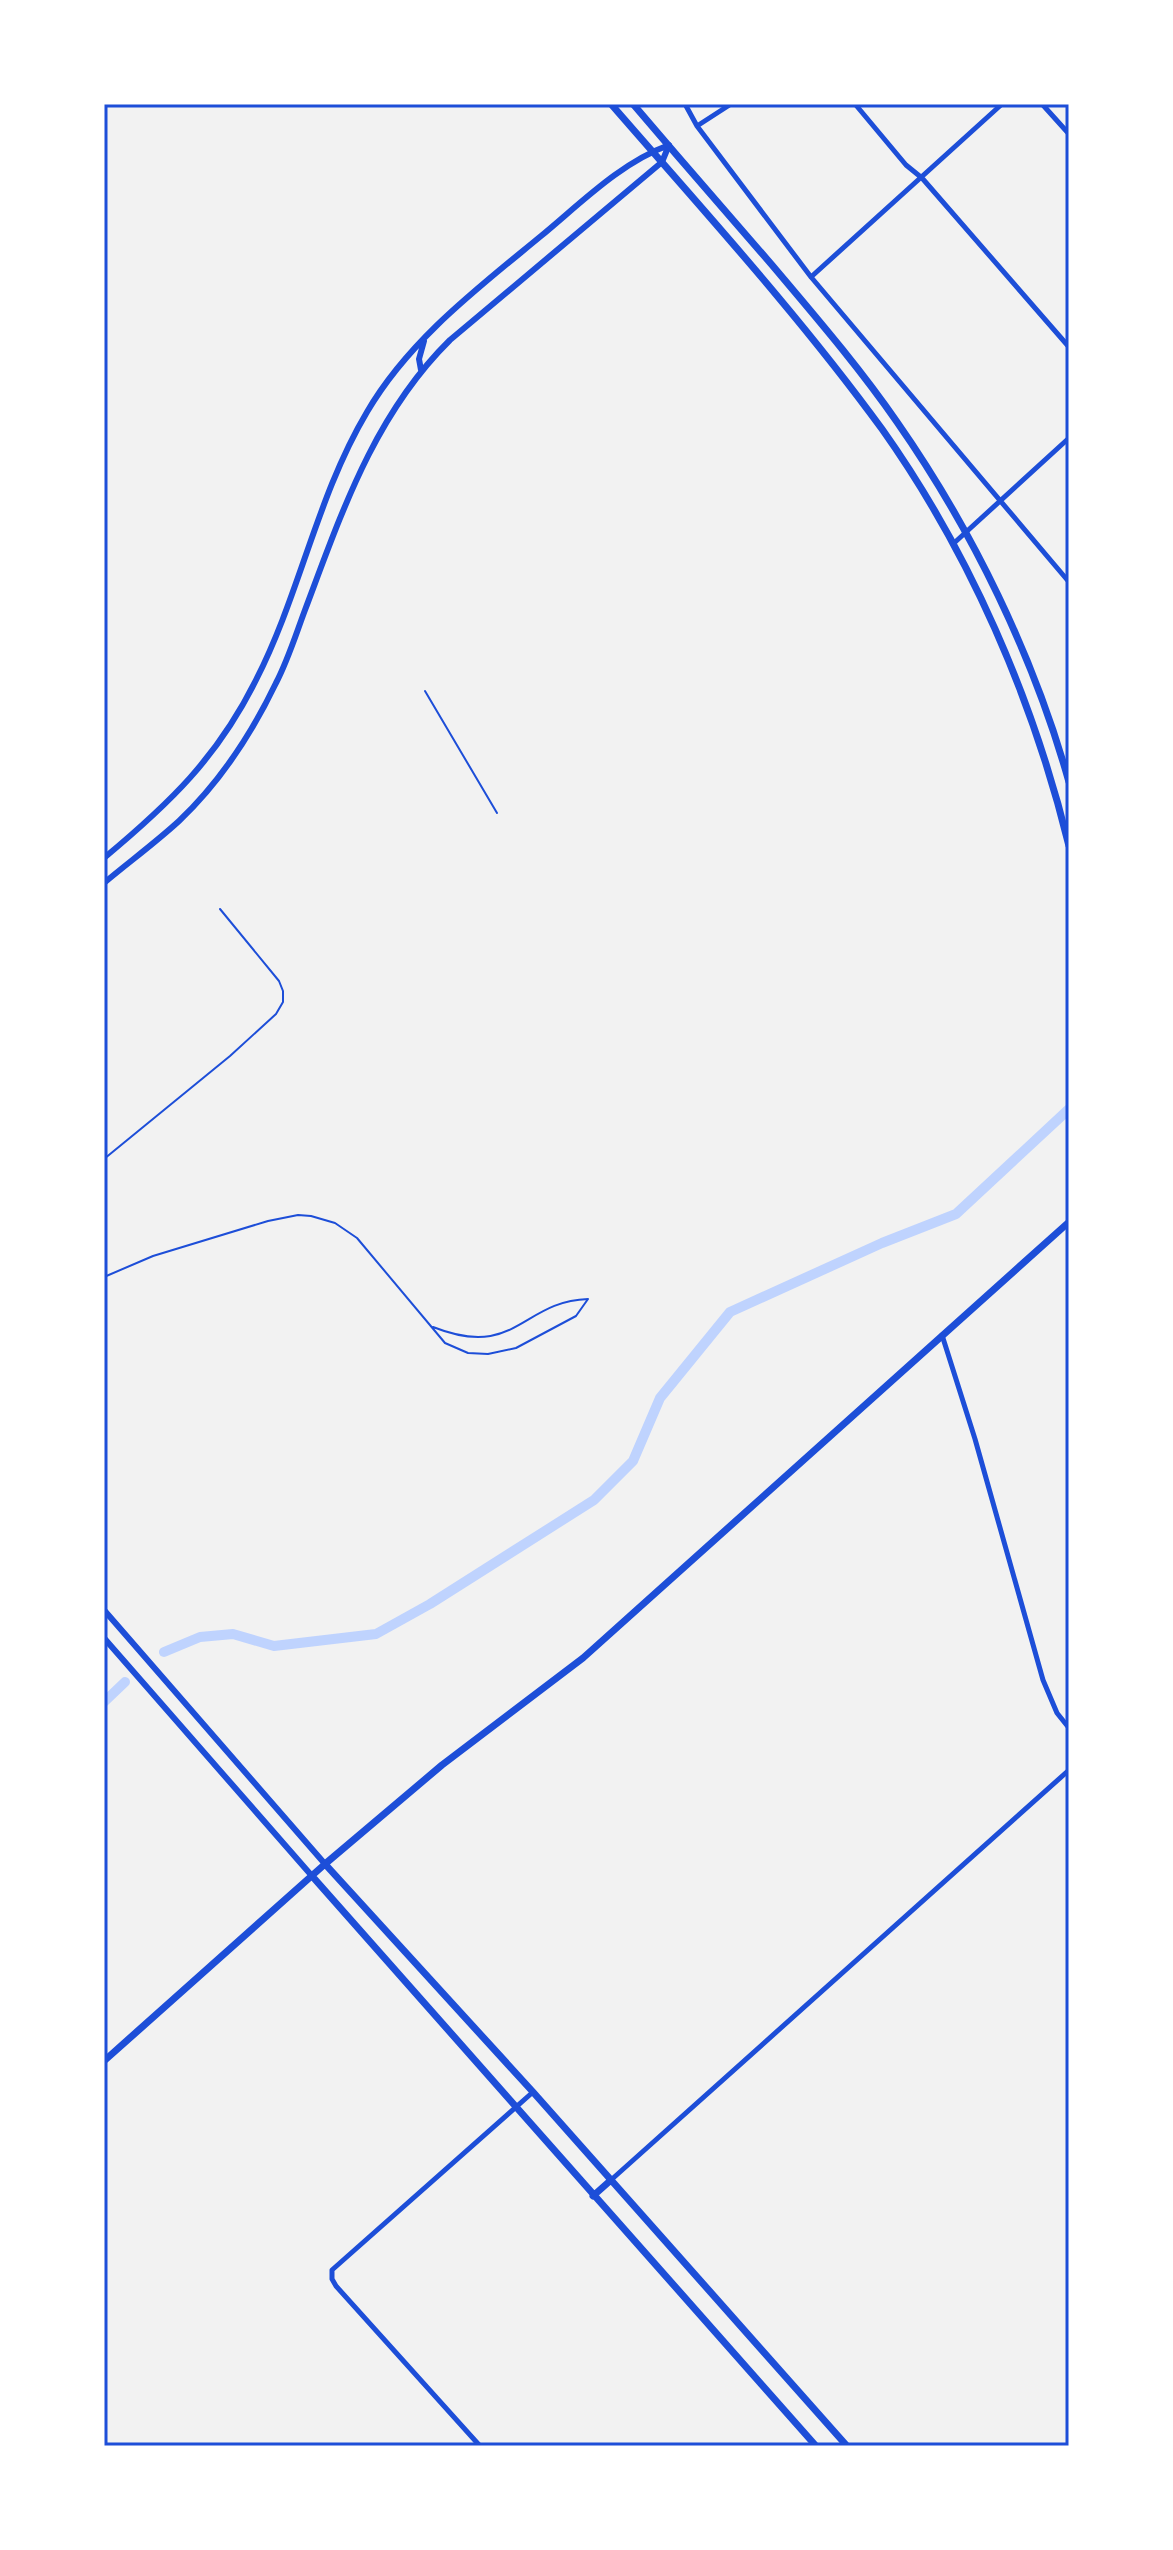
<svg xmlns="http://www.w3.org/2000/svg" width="1173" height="2550" viewBox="0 0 1173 2550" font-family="Helvetica,sans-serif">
<rect width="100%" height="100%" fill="#f2f2f2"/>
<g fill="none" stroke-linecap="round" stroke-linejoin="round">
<path stroke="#bfd3fe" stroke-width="10" d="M164,1652L200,1637L233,1634L274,1646L376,1634L430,1604L594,1500L633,1461L660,1398L730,1312L882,1243L956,1214L1069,1109
M104,1702L125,1682"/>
<path stroke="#1d4ed8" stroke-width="2" d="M425,691L497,813
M104,1159L230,1056L276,1014L283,1002V991L279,981L220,909
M104,1277L153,1256L268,1221L298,1215L311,1216L335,1223L357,1238L445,1343L468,1353L488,1354L516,1348L576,1316L588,1299C522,1301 516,1360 433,1327"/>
<path stroke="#1d4ed8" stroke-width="5" d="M685,104L697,126L811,277L1069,582
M855,104L906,165L922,178L1069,347
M1042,104L1069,134
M697,126L731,104
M811,277L1002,104
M953,544L1069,438
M942,1335L975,1439L1043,1680L1057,1713L1069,1728
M611,2180L1069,1770
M480,2446L336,2286L332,2279V2270L533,2092"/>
<path stroke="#1d4ed8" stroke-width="6" d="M421,370L419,359L424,341
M104,858C170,803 217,758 256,680C300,594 317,496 367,412C409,340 478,288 541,236C581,203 620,163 669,145
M104,883C129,862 155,843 179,821C219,783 252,733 276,683C288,660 296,634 305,610C342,512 374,415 450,340L662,162L669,145
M104,1610L325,1864
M104,1638L312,1876"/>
<path stroke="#1d4ed8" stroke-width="7" d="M325,1864L533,2092L847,2446
M312,1876L816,2446
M104,2061L325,1864L442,1765L583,1658L1069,1222
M593,2196L611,2180"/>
<path stroke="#1d4ed8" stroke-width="7" d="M611,104C703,210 799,315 882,429C970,553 1033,699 1069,846
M633,104C679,158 726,212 772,265C815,316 859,367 897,422C973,531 1033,655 1069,782"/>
</g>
<rect width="1173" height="2550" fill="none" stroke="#ffffff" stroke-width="212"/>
<rect x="106" y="106" width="961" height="2338" fill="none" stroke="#1d4ed8" stroke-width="3"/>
</svg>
